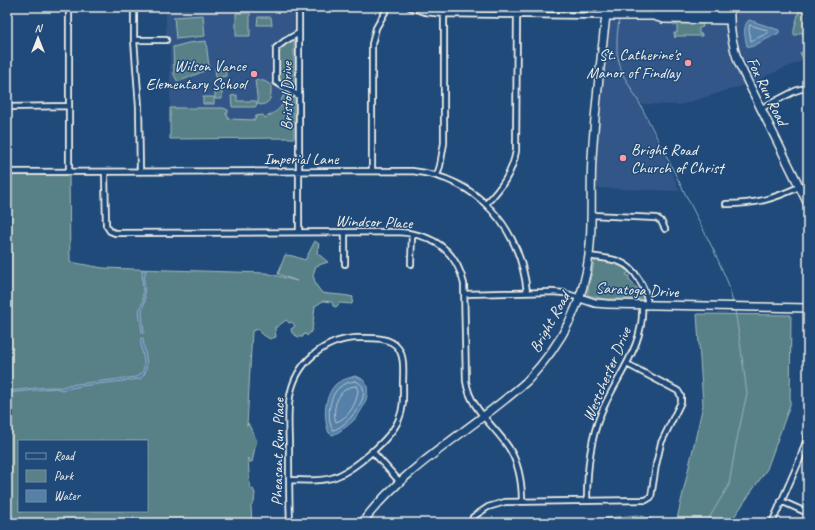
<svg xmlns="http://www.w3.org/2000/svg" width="815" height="530" viewBox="0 0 815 530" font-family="Caveat,sans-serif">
<rect width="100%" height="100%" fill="#1f4a7a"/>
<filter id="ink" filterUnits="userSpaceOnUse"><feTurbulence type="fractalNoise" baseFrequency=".025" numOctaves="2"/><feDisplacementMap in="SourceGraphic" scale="8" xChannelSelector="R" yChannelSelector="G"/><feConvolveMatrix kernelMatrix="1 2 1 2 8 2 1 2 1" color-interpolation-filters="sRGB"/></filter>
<g filter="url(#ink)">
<path fill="#305787" d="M166,7H299L300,138L170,139V45L166,43Z
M607,7H808V58L748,84L680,105L640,104L680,191L591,188Z"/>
<path fill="#598187" stroke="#a6b9b8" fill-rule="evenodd" d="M800,7H808V58L804,60L800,53L808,49L802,32L794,36V30Z
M236,13H250V36H236Z
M203,15L205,36L176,39L174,17Z
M258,17H271L272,25H257Z
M674,23H702L703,27L699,28V34H702V36H675V38L674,33H677V25H674Z
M292,39H294V91C290,88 284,85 281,81C279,78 279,72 279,68C278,53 279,46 292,39Z
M206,41L209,67L204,71L178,82L174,75L173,47L188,43Z
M215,68L226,70V76L216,78Z
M255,80L264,81L271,85C271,95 272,103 261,105L258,104Z
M215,89H222V99H215Z
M286,93L294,98V138L170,139V108H223L228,110V113H226V115H228V119L255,120L256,116L263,115L265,118C272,114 279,111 283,103L281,101L284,94Z
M237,95V101H256L257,105L255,107H232L231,96Z
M203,97H214V104H203Z
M7,172H69L70,262L103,268L266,273L297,281L278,274L285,255L293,256L305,260L315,241L319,244L317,253L328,262L316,266L313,275L316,285L322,293C333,295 342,294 353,297L352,304L340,303L336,307L333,306L332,302L323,301L315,306L312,331L307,336L306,334L303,335V337H298L292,333L291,329L295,326L292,322L289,323L286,320L277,327H275L276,337L270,339L260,333L259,329L252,331L247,426L248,423L257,441C254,448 254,455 252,462H248V458L250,488L253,489L255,493L254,503L251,506L252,523H7ZM19,441H147V511H19Z
M595,258C608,261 620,263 631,272L626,274L627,276L629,275V280L638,289L639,294L643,296L644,299H604L587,295Z
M697,314L791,315L790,405L767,469L730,523H559L638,515L655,520L677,519L703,405Z"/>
<path fill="#5581a9" stroke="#95aec2" d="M749,20L779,30V33L751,47L747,46C745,38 742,26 749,20Z
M142,270H146L144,279L145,301L142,311L144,333H142L139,311L143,301Z
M141,338H143C144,351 152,370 140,379L81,386L62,390L56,388L7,393V391C22,390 38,387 52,387C59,387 62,388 68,385L137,377C151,369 139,351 141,338Z
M355,376C378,381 364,410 354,420C348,426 341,431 333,435L329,433C323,418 324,397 335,385C340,380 349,378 355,376Z"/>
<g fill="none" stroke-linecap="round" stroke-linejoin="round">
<path stroke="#b4c4cf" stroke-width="1" d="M750,25L767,30L768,33L751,41L749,30Z
M355,381C379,388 348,427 333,430C326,419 329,395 340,387C344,383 350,382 355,381Z
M356,386L358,390C357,403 349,418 336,422C331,408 339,386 356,386Z"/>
<path stroke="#95aec2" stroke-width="1" d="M620,12L621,7
M619,19L617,38V54L622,73L640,104L714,251L728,283L733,303
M706,523L729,485L736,444L747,393L739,335L735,311"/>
<g stroke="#f4f1e8" stroke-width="8">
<path id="street" d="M69,7V172
M134,7V40L139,106L140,171
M299,7V232
M410,7L425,12L444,14L606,16
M299,33L285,41L276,48V82L299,96
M134,40H166
M7,91V107
M7,107L69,106
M760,109L795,91L801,89H808
M372,171V44L376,28L388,7
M7,172L412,171C478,178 520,228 527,292
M105,172L106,225L110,231L115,233L398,232C432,234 456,249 464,284L466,381C470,409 494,425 509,448C519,464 522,483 522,501
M437,175L440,166L444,143V14
M486,204C501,188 512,174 516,151L517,15
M726,204C756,204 773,199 799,187
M591,215L656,218L661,221L665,229
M589,256C599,258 611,258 620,262C636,268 646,289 648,305
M345,264V232
M411,264L412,234
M465,294L552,292L564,293L580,298
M372,451L400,482
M290,480C304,480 318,482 332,478C352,472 391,439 399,419C404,408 403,396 403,383C403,372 405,357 398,348C390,336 368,338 356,338C323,340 296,363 290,396C287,413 289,432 289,450C289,474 289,499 290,523
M587,500C587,471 590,440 601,413C616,377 645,346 642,305
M781,501L808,513
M473,517L488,507L505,502L646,500L651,497L656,465L661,443L681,402V396L678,391L627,364
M772,523L800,459L808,435"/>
</g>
<g stroke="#f4f1e8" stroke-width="10">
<path id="secondary" d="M730,7C729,27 732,45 739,64L808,204
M606,16H653L662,13H729
M653,16L663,19L729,20
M580,298L595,303L607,304L808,308
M362,523C405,465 474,429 527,381C560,346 584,303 589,255C593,223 590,190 592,158C595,108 601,57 607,7"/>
</g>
<use href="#street" stroke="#1f4a7a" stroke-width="4.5"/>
<use href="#secondary" stroke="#1f4a7a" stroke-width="7"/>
</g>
</g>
<g fill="#ff9aa2" stroke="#1f4a7a" stroke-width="1.5">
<circle cx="688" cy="63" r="4"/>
<circle cx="254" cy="74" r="4"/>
<circle cx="623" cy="158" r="4"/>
</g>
<g text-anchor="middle" stroke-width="3" stroke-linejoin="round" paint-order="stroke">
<g font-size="16" fill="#f4f1e8" stroke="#1f4a7a" text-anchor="end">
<text x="680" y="60">St. Catherine's<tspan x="680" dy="18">Manor of Findlay</tspan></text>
<text x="246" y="71">Wilson Vance<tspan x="246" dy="18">Elementary School</tspan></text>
<text x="631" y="155" text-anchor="start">Bright Road<tspan x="631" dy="18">Church of Christ</tspan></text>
</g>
<g font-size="16" fill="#f4f1e8" stroke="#1f4a7a">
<text transform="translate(768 91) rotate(64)" y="6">Fox Run Road</text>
<text transform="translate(286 96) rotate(-90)" y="6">Bristol Drive</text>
<text x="301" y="164">Imperial Lane</text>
<text transform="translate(374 221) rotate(2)" y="6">Windsor Place</text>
<text transform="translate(637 289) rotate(3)" y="6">Saratoga Drive</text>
<text transform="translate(549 322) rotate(-61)" y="6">Bright Road</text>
<text transform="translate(606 374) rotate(-67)" y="6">Westchester Drive</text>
<text transform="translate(277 452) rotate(-89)" y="6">Pheasant Run Place</text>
</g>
</g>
<rect width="815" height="530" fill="none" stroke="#1f4a7a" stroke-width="24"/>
<rect x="12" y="12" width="791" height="506" fill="none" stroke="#f4f1e8" stroke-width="1.5" filter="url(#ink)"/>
<rect x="18" y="440" width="130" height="72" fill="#1f4a7a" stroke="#748da6"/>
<rect x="26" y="453" width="20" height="6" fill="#1f4a7a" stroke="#748da6"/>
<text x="54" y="460" font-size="12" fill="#f4f1e8">Road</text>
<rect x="26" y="470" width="20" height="12" fill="#598187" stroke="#748da6"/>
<text x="54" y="480" font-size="12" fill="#f4f1e8">Park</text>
<rect x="26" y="490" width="20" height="12" fill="#5581a9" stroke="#748da6"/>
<text x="54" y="500" font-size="12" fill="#f4f1e8">Water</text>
<g transform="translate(38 38)" stroke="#1f4a7a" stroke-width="3" paint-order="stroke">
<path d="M0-3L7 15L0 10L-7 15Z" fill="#f4f1e8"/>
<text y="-6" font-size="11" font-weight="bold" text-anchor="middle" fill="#f4f1e8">N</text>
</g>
</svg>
